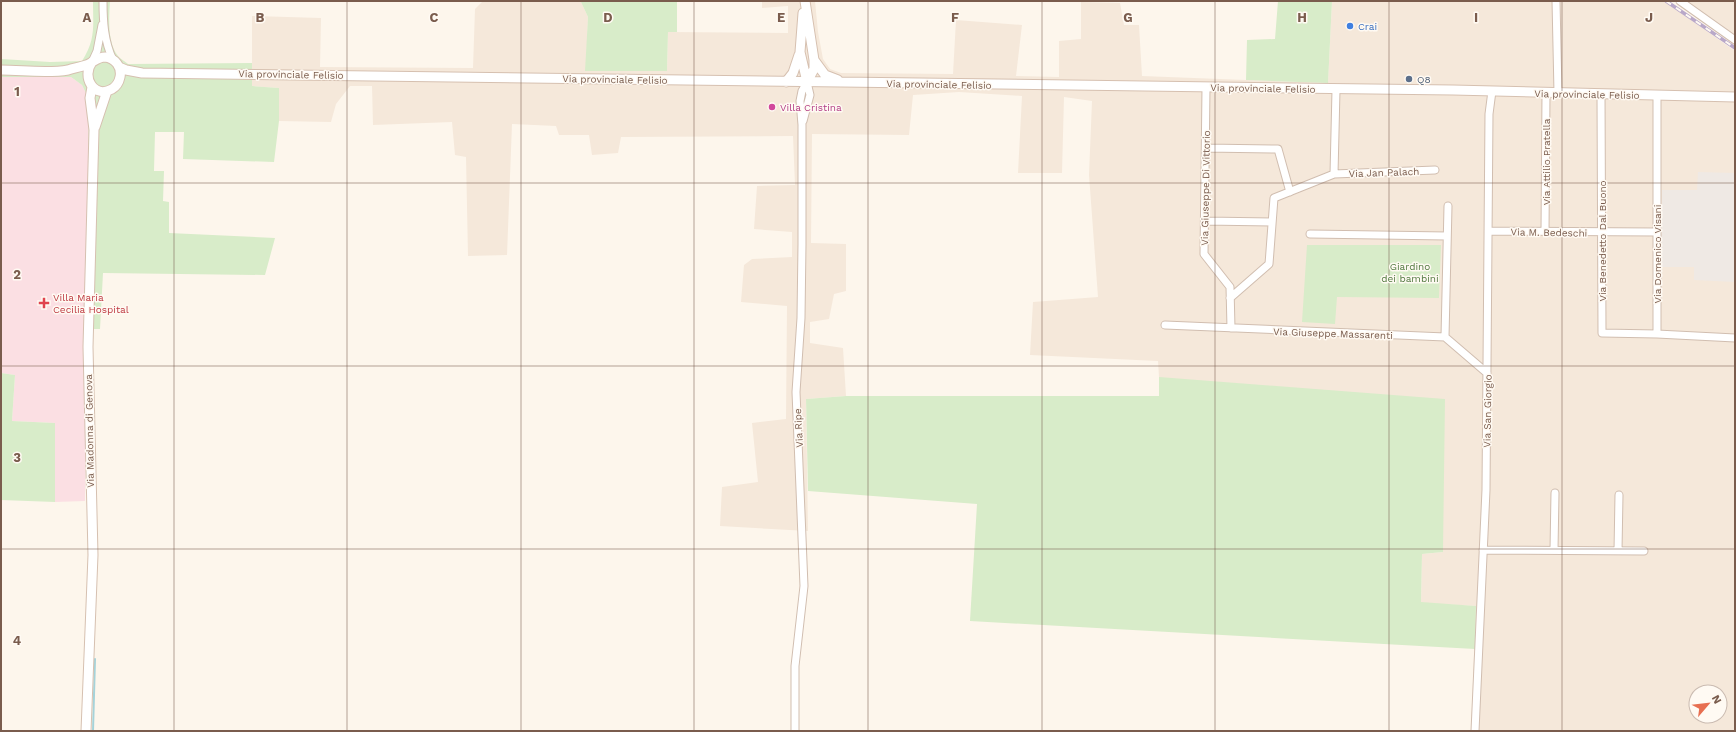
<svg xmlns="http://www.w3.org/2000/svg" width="1736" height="732" viewBox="0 0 1736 732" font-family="'Work Sans',sans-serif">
<rect width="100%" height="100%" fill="#fdf6ec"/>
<path fill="#f5e8da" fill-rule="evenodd" d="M483,1L581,2L588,17L586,71H667L668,32L788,33V6L762,8V1H815L818,32L823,59L830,69L841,73L953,74L956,20L1022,25L1016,76L1059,77V41L1081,39V2L1120,3L1124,25H1139L1142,76L1328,83L1332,1H1663L1673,7L1735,51V731H1471L1476,606L1421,603L1422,554L1443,552L1159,377L1158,361L1030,355L1033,302L1098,297L1089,175L1092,101L1064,97L1062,173H1018L1022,96L959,92L913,95L909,135L812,134L811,243L846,244V291L834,294L829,319L810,322V343L843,348L846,396L806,399L808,531L720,526L722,487L758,482L752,423L786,419L787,306L741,302L744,265L752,259L792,257V232L754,229L757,186L795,185L793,136L621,137L618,153L592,155L589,135H559L556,126L512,124L507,255L468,256L466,157L455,155L452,122L373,125L372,86H350L336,104L331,122L279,121V88L252,86V16L321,18L320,67L473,68L475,9ZM1696,692H1720V716H1696Z
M1676,1H1735V43L1697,15Z"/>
<path fill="#efe9e4" d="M1698,172L1735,173V282L1694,280V267H1661L1662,190H1697Z"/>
<path fill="#fbdfe3" d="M1,77H71L82,85L89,99L85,501L55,502V423L12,421L15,375L1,373Z"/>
<path fill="#d8ecc9" d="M93,1H110C109,17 107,42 118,56C120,59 125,61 128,64L252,63V86L279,88V121L274,162L183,159L184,132H155L154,171H164L163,201L169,202V233L275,238L265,275L103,273L100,329H86L89,99L82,85L71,77H1V59L50,62L82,61C96,40 93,25 93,1Z
M578,1H677V32H668L667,71H585L588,17L581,2Z
M1278,1H1332L1328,83L1246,80L1247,40L1275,39Z
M1307,245H1441L1439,298L1337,297L1335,324L1302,322Z
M1,373L15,375L12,421L55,423V502L1,500Z
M1159,377L1445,399L1443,552L1422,554L1421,602L1476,606L1475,649L970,621L977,504L808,491L806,399L846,396H1159Z"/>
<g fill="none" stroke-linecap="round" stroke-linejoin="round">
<path stroke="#a5d3da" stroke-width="2" d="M93,731L95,659"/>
<g stroke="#d1beb0" stroke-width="9">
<path id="minor" d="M103,1C103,21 104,41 113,60
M1556,1L1558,93
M1680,1L1735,40
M92,62L97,51L102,25
M1206,88L1204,254L1230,287L1231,328
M1601,94L1602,333L1657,334
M1657,95V334L1735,338
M803,121L810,95L807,82
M1206,148L1278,149L1290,192
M1334,174L1336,90
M1205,221L1272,222
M1488,231L1657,232
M1545,232L1546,93
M1310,234L1447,236
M1230,298L1269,264L1274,198L1334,174L1435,170
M1165,325L1445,337L1487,373
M1445,337L1448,206
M1483,550L1644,551
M1554,550L1555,493
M1618,551L1619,495
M795,731V666L804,586L796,392L801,318L802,244V125L800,101L802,91L807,82
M1475,731L1486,490L1489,114L1492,91"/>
</g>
<g stroke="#d6c0b0" stroke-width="11">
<path id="secondary" d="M805,1L814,60V69L807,82
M803,13L800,52L807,82
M814,60L825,75L838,80
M119,67L126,70L142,73L1453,90L1735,97
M1,70C22,70 47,74 68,70C74,68 81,67 86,65C93,63 97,57 105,57C115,58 122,67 120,77C119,82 117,86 112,89C94,99 81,77 92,62
M786,82L793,73L799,55
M95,127L107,91
M86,731L93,555L88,347L94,130L90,98L92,87"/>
</g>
<use href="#minor" stroke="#fff" stroke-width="7"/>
<use href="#secondary" stroke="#fff" stroke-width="9"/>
<g stroke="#b9a8c9" stroke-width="3.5">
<path id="rail" d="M1666,1L1735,48"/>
</g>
<use href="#rail" stroke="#fffaf3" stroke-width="2" stroke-dasharray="6" stroke-linecap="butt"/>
</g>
<path fill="none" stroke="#7a5c4d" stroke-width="1" stroke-opacity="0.55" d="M174,1V731M347,1V731M521,1V731M694,1V731M868,1V731M1042,1V731M1215,1V731M1389,1V731M1562,1V731M1,183H1735M1,366H1735M1,549H1735"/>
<circle fill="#3f7fe0" stroke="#fffaf3" stroke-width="1.5" cx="1350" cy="26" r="4"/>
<circle fill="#5c6f8a" stroke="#fffaf3" stroke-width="1.5" cx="1409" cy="79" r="4"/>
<circle fill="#d1479c" stroke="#fffaf3" stroke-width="1.5" cx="772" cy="107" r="4"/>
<path fill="#e0444e" stroke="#fffaf3" stroke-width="1.5" d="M42 297h4v4h4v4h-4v4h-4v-4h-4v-4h4z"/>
<g text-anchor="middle" stroke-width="3" stroke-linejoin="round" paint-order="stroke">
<g font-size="10" fill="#366cbe" stroke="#fffaf3" text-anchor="start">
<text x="1358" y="30">Crai</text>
</g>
<g font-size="10" fill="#7a5c4d" stroke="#fffaf3">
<text transform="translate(291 74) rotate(1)" y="4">Via provinciale Felisio</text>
<text transform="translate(615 79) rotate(1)" y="4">Via provinciale Felisio</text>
<text transform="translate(939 84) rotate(1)" y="4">Via provinciale Felisio</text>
<text transform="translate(1263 88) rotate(1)" y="4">Via provinciale Felisio</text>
<text transform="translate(1587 94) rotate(1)" y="4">Via provinciale Felisio</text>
<text transform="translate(1546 162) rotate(-90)" y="4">Via Attilio Pratella</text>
<text transform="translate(1384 172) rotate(-2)" y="4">Via Jan Palach</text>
<text transform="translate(1205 188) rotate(-89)" y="4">Via Giuseppe Di Vittorio</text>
<text transform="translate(1549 232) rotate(1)" y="4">Via M. Bedeschi</text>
<text transform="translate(1602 241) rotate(-90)" y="4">Via Benedetto Dal Buono</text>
<text transform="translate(1657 254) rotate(-90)" y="4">Via Domenico Visani</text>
<text transform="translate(1333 333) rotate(2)" y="4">Via Giuseppe Massarenti</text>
<text transform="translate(1487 411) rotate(-89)" y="4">Via San Giorgio</text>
<text transform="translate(798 428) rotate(-93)" y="4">Via Ripe</text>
<text transform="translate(89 431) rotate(-91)" y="4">Via Madonna di Genova</text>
</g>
<g font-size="10" fill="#4e5e75" stroke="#fffaf3" text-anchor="start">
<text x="1417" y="83">Q8</text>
</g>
<g font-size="10" fill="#b23c85" stroke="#fffaf3" text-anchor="start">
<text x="780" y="111">Villa Cristina</text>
</g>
<g font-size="10" fill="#537a41" stroke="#fffaf3">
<text x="1410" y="270">Giardino<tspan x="1410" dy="12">dei bambini</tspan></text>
</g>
<g font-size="10" fill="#be3a42" stroke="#fffaf3" text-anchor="start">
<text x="53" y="301">Villa Maria<tspan x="53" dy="12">Cecilia Hospital</tspan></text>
</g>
</g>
<g font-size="13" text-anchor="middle" font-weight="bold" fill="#7a5c4d" stroke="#fffaf3" stroke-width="3" stroke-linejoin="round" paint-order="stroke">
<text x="87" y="22">A</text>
<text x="260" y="22">B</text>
<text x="434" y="22">C</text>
<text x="608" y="22">D</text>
<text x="781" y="22">E</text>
<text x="955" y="22">F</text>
<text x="1128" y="22">G</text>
<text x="1302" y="22">H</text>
<text x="1476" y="22">I</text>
<text x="1649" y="22">J</text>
<text x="17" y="96">1</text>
<text x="17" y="279">2</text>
<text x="17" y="462">3</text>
<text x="17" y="645">4</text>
</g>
<rect width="1736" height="732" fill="none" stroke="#7a5c4d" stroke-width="4"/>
<g transform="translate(1708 704) rotate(62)"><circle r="19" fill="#fffaf3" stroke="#cabbb1"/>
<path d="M0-3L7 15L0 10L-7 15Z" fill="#e76f51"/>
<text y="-6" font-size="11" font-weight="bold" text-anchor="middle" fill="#7a5c4d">N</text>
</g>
</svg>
